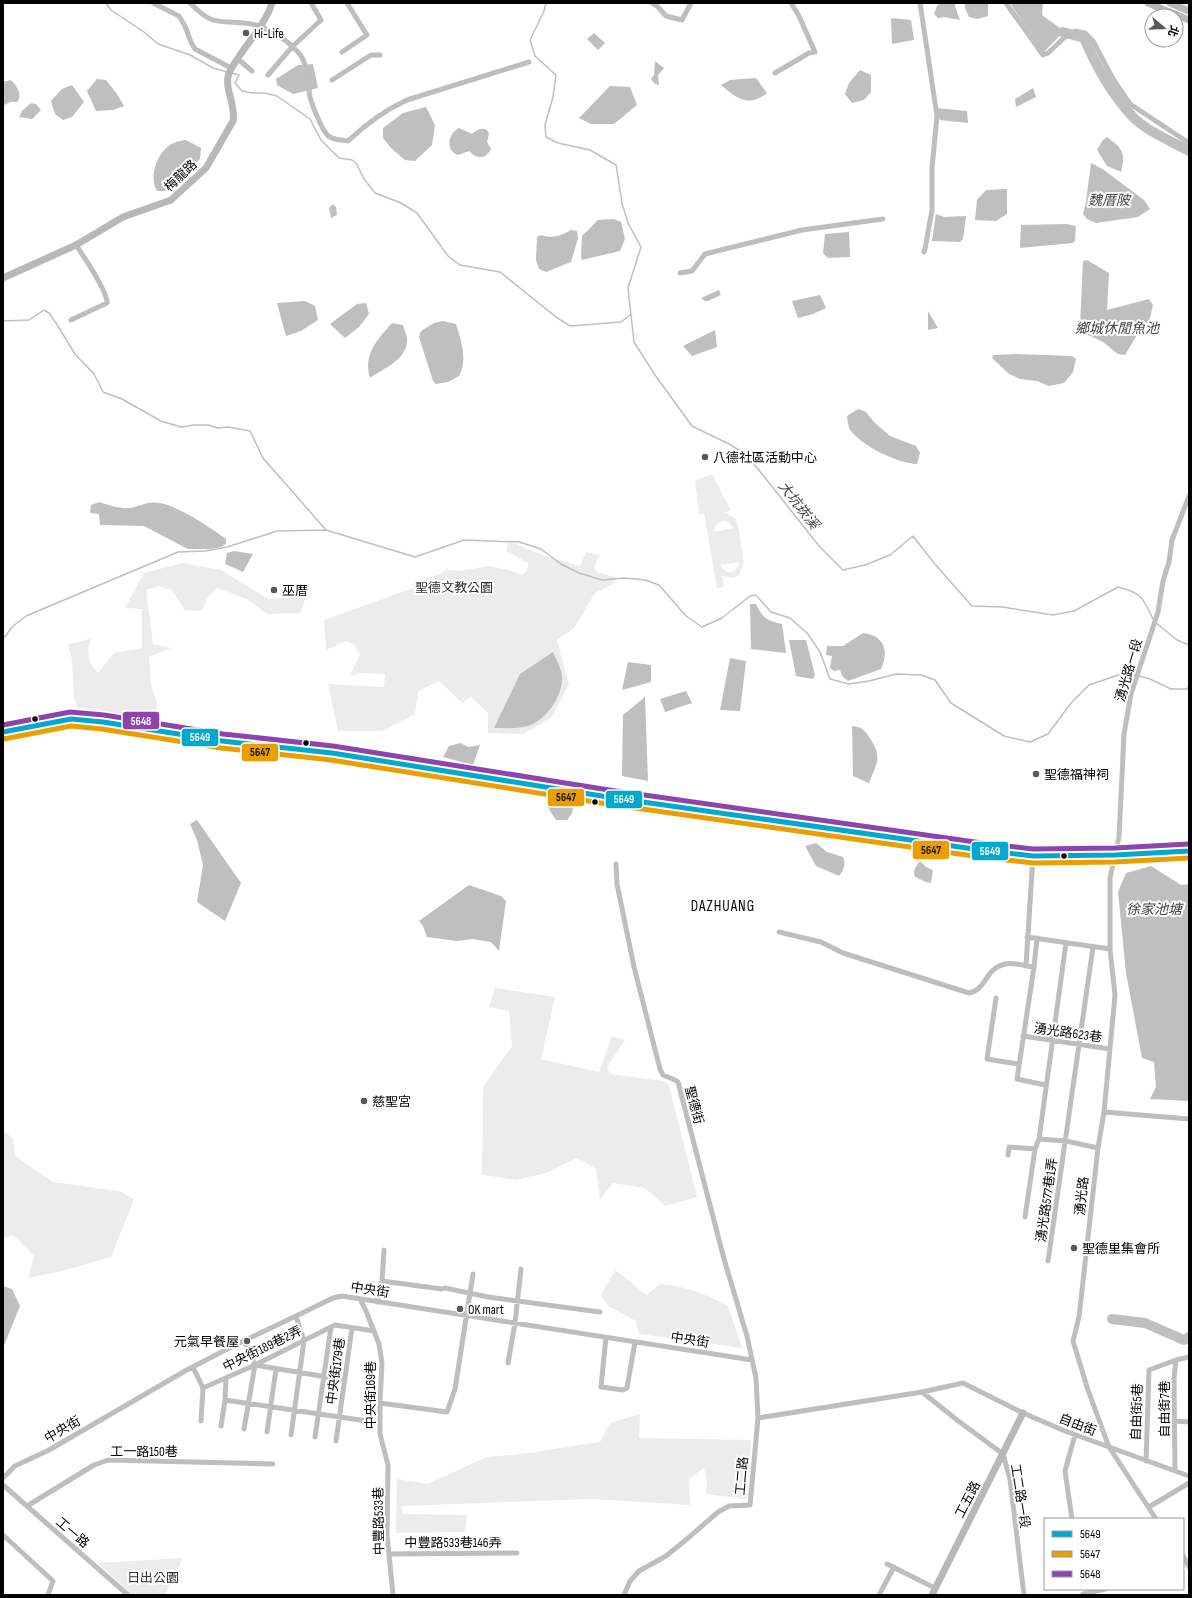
<svg xmlns="http://www.w3.org/2000/svg" width="1192" height="1598" viewBox="0 0 1192 1598" font-family="'Sofia Sans Condensed','Noto Sans TC',sans-serif">
<rect width="100%" height="100%" fill="#fff"/>
<path fill="#ececec" fill-rule="evenodd" d="M712,474L731,510L723,513L728,514L736,519L738,526L744,563L739,575L732,578L722,576L724,587L717,588L704,513L699,514L695,481ZM722,521L728,522L734,528L714,532L715,526ZM739,562L738,567L732,572H726L720,565Z
M509,541L543,555L580,566L586,552L600,555L594,567L597,572L618,578L611,585L595,593L574,628L557,640L569,684L552,717L523,734L488,733V713L471,697L462,703L439,681L418,691L415,714L382,731H338L328,684L384,687L385,674L362,673L350,676L360,654L353,644L346,641L326,650L324,620L416,587L412,584L442,573L447,568L448,570L460,571L489,566L508,570L523,575L528,568V563L506,551Z
M182,563L221,570L268,599L306,597L300,613L267,614L247,599L216,588L207,599L202,610L185,611L172,590L158,586L146,590L153,644L171,648L149,657L151,685L157,703V722L77,707L74,697L72,661L68,644L80,642L92,638L88,648L90,663L98,673L114,653L142,648V609L125,608L144,573Z
M495,988L555,997L541,1059L599,1072L612,1036L625,1040L607,1067L610,1074L664,1081L669,1086L697,1197L665,1206L645,1188L613,1183L600,1200L596,1169L577,1158L546,1173L516,1180L482,1175L483,1087L512,1046L509,1011L489,1007Z
M3,1131L13,1138L15,1156L53,1182L119,1191L134,1199L111,1257L62,1271L28,1278L34,1256L13,1235L3,1238Z
M615,1270L647,1295L660,1284C685,1286 706,1294 728,1306L742,1348L639,1334L636,1321L608,1306L601,1295Z
M640,1414L639,1438L751,1440L747,1499L706,1494L707,1483L704,1468L689,1479L690,1505L593,1499L402,1506L403,1514L467,1515L465,1532L396,1533L397,1479L427,1484L487,1457L521,1454L600,1442L610,1423Z
M183,1558L165,1595H132L98,1563Z"/>
<path fill="#bfbfbf" d="M940,3H955V6L960,20L944,17L938,18L934,14L937,6Z
M965,3H988V16L977,19L969,17L965,8Z
M1010,3H1043L1042,15L1064,31L1043,53Z
M891,18L911,20L914,40L892,44Z
M594,33L605,43L598,50L587,39Z
M655,61L664,68L658,75L659,85L655,84L651,79L654,75Z
M313,64L318,88L293,94L277,85L276,79L298,65Z
M860,70L871,75V92L864,100L852,103L845,94L849,83Z
M756,78L767,93C749,108 736,98 721,85L730,80Z
M97,79L106,80L117,94L124,106L113,110L96,111L87,91Z
M11,80C17,86 23,95 17,102H10L3,106V82Z
M72,85L84,102L72,117L63,120L55,114L51,101L62,89Z
M610,86L630,87L637,105L614,124H591L579,118Z
M1033,88L1036,97L1016,107L1015,99Z
M31,103L36,104L41,110L32,119L19,117L22,111Z
M426,107L435,125L432,145L415,161L405,160L391,148L383,138V128L403,113Z
M936,108L967,111L968,123L940,120Z
M459,128L472,134C477,130 481,127 487,130L489,134L487,142L491,149C485,160 477,159 469,151L458,155C445,151 448,133 459,128Z
M1107,137C1123,149 1126,153 1121,172L1107,166L1097,150L1102,141Z
M186,140L201,148L200,159L165,191H157C148,177 158,149 174,143C177,141 182,141 186,140Z
M1091,163L1104,170L1144,200L1150,209L1138,217L1096,223L1087,219L1083,214L1086,201Z
M1007,189V214L996,221L975,220L977,200L986,190Z
M333,204L336,207L337,215L331,218L329,208Z
M936,214L944,217L966,216L963,239L960,242L932,241Z
M614,219L621,222L625,239L620,251L582,260L581,256L582,236L598,220Z
M1066,224L1076,226L1075,241L1073,243L1020,248L1021,225Z
M571,230L577,231L578,238L571,262L546,272L539,269L536,260L537,237L541,235C552,239 561,236 571,230Z
M849,232L850,257L828,258L823,253L825,234Z
M1087,260L1109,273L1107,310L1149,299L1153,305L1150,318L1143,330L1137,335L1125,355L1118,354L1103,342L1088,335L1086,330L1087,328L1080,326L1083,261Z
M719,290L721,295L708,301H705L701,298Z
M820,295L826,308L813,314L798,318L792,301Z
M305,301L315,306L318,320L301,331L286,336L277,303Z
M366,303L369,314L359,327L345,338L330,324L357,304Z
M928,311L938,328L928,330Z
M443,321L456,324C461,340 468,360 459,376L448,382L436,384L433,381L419,337L421,331L434,323Z
M392,323L403,325C404,329 407,335 407,340C408,359 383,369 370,378C363,354 377,340 392,323Z
M715,330L717,347L692,356L683,346Z
M1017,354L1072,356L1076,359L1073,372L1064,383L1049,386L1037,381L1020,379L1009,374L992,358L993,355Z
M858,409L866,412L874,422L890,436L916,446L920,453L917,464C897,463 864,447 851,431C848,428 848,421 847,416Z
M99,502C108,505 120,509 129,508C140,507 146,501 159,503C177,505 211,528 226,539V544L221,547L210,549H188L144,526L100,525L99,514L90,513L91,505Z
M234,551L253,554L243,572L225,564L227,553Z
M750,604H756C763,619 766,620 782,624L786,653L751,649Z
M863,633C885,636 889,651 881,669L848,681L842,676L840,670L834,671L830,668L832,656L826,655L827,646H843Z
M789,640H806L815,675L813,679L796,676Z
M553,652C557,661 563,671 562,681C561,698 545,721 528,726C518,729 504,728 494,728L520,674Z
M730,658L746,661L740,711L720,710Z
M628,662L651,665V682L622,690Z
M686,691L692,703L665,712L660,699Z
M645,697L648,781L622,776L623,715Z
M852,726C861,727 864,729 869,737C883,757 877,762 869,783L853,776Z
M460,743L469,747L480,745L473,765L443,757L449,746Z
M546,800L568,802L573,808L572,813L567,820H556L550,811Z
M197,820L241,883L225,921L197,902L203,865L197,840L190,824Z
M816,843L827,852L843,857C846,865 844,869 839,876L816,866L805,846Z
M920,861L926,867L933,870L931,883L926,882L915,877C912,871 916,866 920,861Z
M1151,866L1181,885L1189,884V1101L1150,1099L1156,1087L1154,1062L1142,1058L1126,973L1118,892L1126,873Z
M469,885L501,896L506,901L499,951L491,942L473,939L457,941L427,937L423,926L419,921Z
M3,1286L12,1289L20,1306L3,1348Z"/>
<g fill="none" stroke-linecap="round" stroke-linejoin="round">
<path stroke="#bfbfbf" stroke-width="1.5" d="M106,3L111,10L144,32L158,44L190,55L213,68L227,72
M546,3L544,11L530,40L535,56L556,75L553,97L545,125L546,137L558,143L590,150L616,165L622,203L628,223L641,247L628,288L634,342L655,375L692,426L729,444L747,455L819,546L843,570L865,565L890,555L913,536L934,563L972,606L1002,607L1053,615L1074,611L1118,587C1142,593 1143,598 1153,619
M231,73L239,75L235,83L242,91L253,93H265L277,96L310,119L321,140L339,158L352,160L356,163L364,179L375,193L401,203L417,213L448,256L460,265L500,272L556,317L570,326L621,322L630,315
M3,321L29,320L44,310L49,313L56,323L75,354L94,374L103,392L122,399L161,421L181,427L194,425H208L218,428L228,427L250,431L263,458L326,530
M1155,622L1177,640L1189,645
M3,637H5L12,627L26,616L178,552L205,551L227,547L277,531L326,530L415,557L464,540L519,542L541,549L561,564L579,573L602,580L624,578L645,580L659,585L686,616L702,627L722,618L750,596L756,595L771,612L790,618L808,634L820,652L830,679L849,684L869,681L896,674L921,675L935,680L951,703L1004,736L1030,742L1048,734L1071,703L1089,685L1124,673L1135,675
M1139,676L1150,679L1171,689H1187L1189,685"/>
<path stroke="#bfbfbf" stroke-width="10" d="M1063,32L1084,38C1096,66 1112,95 1133,117C1148,132 1171,141 1189,151
M1112,1319L1145,1323L1184,1340L1189,1337"/>
<path stroke="#bebebe" stroke-width="5" d="M153,3L179,16L185,26L191,42L195,49L231,68
M190,3C213,26 215,20 244,23C263,24 285,38 297,51C309,63 307,81 310,97C312,106 317,116 321,125C324,130 326,135 330,137C335,140 342,140 348,141C366,124 385,110 407,100L529,62
M652,3L658,7L666,16L682,20L691,3
M920,3L937,116L932,168V210L925,249L924,252
M1006,3L1043,55L1048,53L1064,38L1075,31L1085,33L1093,41L1113,79L1130,104L1189,143
M342,52L367,35L347,3
M238,59L252,71
M775,73L809,53L815,52L799,16L791,3
M268,75L292,47L321,20L311,3
M332,80L371,55H380
M680,273L692,271L705,254L802,230L883,219
M71,320L107,303C107,290 84,257 76,245
M616,864L617,884L634,967L660,1069L663,1075L675,1080L678,1082L724,1259L747,1336L756,1378L758,1418L750,1505L729,1506L718,1512L687,1539L666,1556L639,1571L630,1581L624,1595
M779,932L821,942L843,953L969,993C987,990 984,969 1005,964C1013,962 1025,966 1034,967
M1027,937L1110,949
M1037,938L1034,967L1017,1079L1045,1085
M1026,966L1033,856
M996,998L987,1059L1018,1064
M1023,1036L1110,1049
M1104,1112L1189,1119
M1039,1139L1066,1141L1098,1148
M1008,1155L1009,1147L1035,1149
M1025,1217L1035,1149L1039,1139L1066,943
M1048,1261L1093,947
M382,1281L442,1289L445,1288L488,1297L600,1312
M360,1299L366,1311L379,1344L382,1363L380,1403V1434L388,1465L387,1535L393,1595
M377,1302L382,1281L384,1250
M606,1337L601,1387L623,1390L627,1388L635,1342
M244,1340L255,1365
M508,1363L515,1323L521,1269
M255,1365L345,1380
M193,1367L203,1388L201,1421
M203,1388L255,1365L335,1325L374,1331
M922,1392L957,1420L1003,1454L1010,1479L1024,1595
M225,1400L380,1423
M380,1403L447,1412L455,1389L473,1274
M758,1418L922,1392L963,1383L1023,1413L1065,1431L1189,1476
M1175,1421L1189,1422
M221,1426L225,1400L226,1378
M244,1429L255,1365
M267,1432L276,1369
M291,1435L304,1341L296,1316
M315,1437L331,1327
M336,1441L352,1328
M1146,1461L1149,1370L1176,1360
M1175,1471L1174,1379L1176,1360L1189,1357
M3,1478L15,1466L49,1450L185,1371L235,1345L296,1316L333,1298L342,1296L752,1360
M3,1485L128,1595
M27,1506L94,1465L108,1460L273,1464
M1149,1507L1189,1483
M1072,1519L1065,1471L1075,1435
M1156,1519L1109,1447L1088,1390L1073,1341L1079,1317L1098,1148L1104,1112L1115,995L1110,949V878L1119,837L1124,734L1131,694L1158,612L1163,581L1169,562L1172,540L1189,496
M3,1535L53,1581L48,1595
M389,1554L517,1553
M1183,1556L1189,1567
M887,1564L935,1588
M1083,1594L1105,1589
M879,1595L894,1567"/>
<path stroke="#b8b8b8" stroke-width="7" d="M1148,3L1189,20
M1170,3L1189,11
M3,278L76,245L123,217L171,200L206,168L233,121C236,105 225,90 228,77C230,68 236,62 240,55C251,39 266,22 272,3
M3,732L71,719L103,722L222,741L332,753L608,797L981,850L1033,856L1115,855L1189,851
M932,1595L1023,1413"/>
<g stroke="#fff" stroke-width="8">
<path id="bus-1" d="M3,732L71,719L103,722L222,741L332,753L608,797L981,850L1033,856L1115,855L1189,851"/>
</g>
<g stroke="#fff" stroke-width="8">
<path id="bus-2" d="M4,739L71,726L102,729L221,748L331,760L607,804L980,857L1033,863L1115,862L1189,858"/>
</g>
<g stroke="#fff" stroke-width="8">
<path id="bus-3" d="M3,725L70,712L104,715L223,734L333,746L609,790L982,843L1033,849L1115,848L1189,844"/>
</g>
<use href="#bus-1" stroke="#00a9ce" stroke-width="5"/>
<use href="#bus-2" stroke="#eb9e00" stroke-width="5"/>
<use href="#bus-3" stroke="#8e44ad" stroke-width="5"/>
</g>
<g fill="#595959" stroke="#fff" stroke-width="1.5">
<circle cx="246" cy="33" r="4"/>
<circle cx="705" cy="457" r="4"/>
<circle cx="274" cy="590" r="4"/>
<circle cx="1036" cy="774" r="4"/>
<circle cx="364" cy="1101" r="4"/>
<circle cx="1074" cy="1248" r="4"/>
<circle cx="460" cy="1309" r="4"/>
<circle cx="247" cy="1341" r="4"/>
</g>
<g fill="#000" stroke="#fff" stroke-width="1.5">
<circle cx="35" cy="719" r="3.5"/>
<circle cx="306" cy="743" r="3.5"/>
<circle cx="595" cy="802" r="3.5"/>
<circle cx="1064" cy="856" r="3.5"/>
</g>
<g text-anchor="middle" stroke-width="4" stroke-linejoin="round" paint-order="stroke">
<g font-size="13" fill="#000" stroke="#fff" text-anchor="start">
<text x="254" y="38">Hi-Life</text>
<text x="713" y="462">八德社區活動中心</text>
<text x="282" y="595">巫厝</text>
<text x="1044" y="779">聖德福神祠</text>
<text x="372" y="1106">慈聖宮</text>
<text x="1082" y="1253">聖德里集會所</text>
<text x="468" y="1314">OK mart</text>
<text x="239" y="1346" text-anchor="end">元氣早餐屋</text>
</g>
<g font-size="13" fill="#000" stroke="#fff">
<text transform="translate(180 175) rotate(-43)" y="5">梅龍路</text>
<text transform="translate(1128 670) rotate(-74)" y="5">湧光路一段</text>
<text transform="translate(1068 1032) rotate(8)" y="5">湧光路623巷</text>
<text transform="translate(695 1105) rotate(75)" y="5">聖德街</text>
<text transform="translate(1081 1196) rotate(-84)" y="5">湧光路</text>
<text transform="translate(1046 1200) rotate(-82)" y="5">湧光路577巷1弄</text>
<text transform="translate(370 1289) rotate(9)" y="5">中央街</text>
<text transform="translate(690 1339) rotate(9)" y="5">中央街</text>
<text transform="translate(262 1348) rotate(-26)" y="5">中央街189巷2弄</text>
<text transform="translate(335 1371) rotate(-82)" y="5">中央街179巷</text>
<text transform="translate(370 1395) rotate(-90)" y="5">中央街169巷</text>
<text transform="translate(1164 1409) rotate(-90)" y="5">自由街7巷</text>
<text transform="translate(1136 1412) rotate(-88)" y="5">自由街5巷</text>
<text transform="translate(1078 1424) rotate(21)" y="5">自由街</text>
<text transform="translate(62 1429) rotate(-30)" y="5">中央街</text>
<text x="144" y="1456">工一路150巷</text>
<text transform="translate(741 1476) rotate(-85)" y="5">工二路</text>
<text transform="translate(1021 1496) rotate(81)" y="5">工二路一段</text>
<text transform="translate(967 1499) rotate(-63)" y="5">工五路</text>
<text transform="translate(378 1521) rotate(-91)" y="5">中豐路533巷</text>
<text transform="translate(73 1532) rotate(41)" y="5">工一路</text>
<text x="453" y="1547">中豐路533巷146弄</text>
</g>
<g font-size="13" fill="#333" stroke="#fff">
<text x="454" y="592">聖德文教公園</text>
<text x="153" y="1582">日出公園</text>
</g>
<g font-size="14" font-style="italic" fill="#444" stroke="#fff">
<text x="1109" y="205">魏厝陂</text>
<text x="1117" y="333">鄉城休閒魚池</text>
<text transform="translate(799 505) rotate(52)" y="5">大坑崁溪</text>
<text x="1154" y="914">徐家池塘</text>
</g>
<g font-size="15" letter-spacing="1" fill="#000" stroke="#fff">
<text x="723" y="911">DAZHUANG</text>
</g>
</g>
<g stroke="#fff" stroke-width="1.5">
<rect x="122" y="711" width="38" height="19" rx="4" fill="#8e44ad"/>
<rect x="181" y="728" width="38" height="19" rx="4" fill="#00a9ce"/>
<rect x="241" y="743" width="38" height="19" rx="4" fill="#eb9e00"/>
<rect x="547" y="788" width="38" height="19" rx="4" fill="#eb9e00"/>
<rect x="605" y="790" width="38" height="19" rx="4" fill="#00a9ce"/>
<rect x="912" y="840" width="38" height="20" rx="4" fill="#eb9e00"/>
<rect x="971" y="841" width="38" height="20" rx="4" fill="#00a9ce"/>
</g>
<g font-size="11" text-anchor="middle" font-weight="bold" fill="#fff">
<text x="141" y="725">5648</text>
<text x="200" y="741">5649</text>
<text x="624" y="803">5649</text>
<text x="990" y="855">5649</text>
</g>
<g font-size="11" text-anchor="middle" font-weight="bold" fill="#111">
<text x="260" y="756">5647</text>
<text x="566" y="801">5647</text>
<text x="931" y="854">5647</text>
</g>
<rect width="1192" height="1598" fill="none" stroke="#000000" stroke-width="8"/>
<rect x="1044" y="1518" width="140" height="72" fill="#ffffff" stroke="#999999"/>
<rect x="1052" y="1531" width="20" height="6" fill="#00a9ce" stroke="#999999"/>
<text x="1080" y="1538" font-size="12" fill="#000000">5649</text>
<rect x="1052" y="1551" width="20" height="6" fill="#eb9e00" stroke="#999999"/>
<text x="1080" y="1558" font-size="12" fill="#000000">5647</text>
<rect x="1052" y="1571" width="20" height="6" fill="#8e44ad" stroke="#999999"/>
<text x="1080" y="1578" font-size="12" fill="#000000">5648</text>
<g transform="translate(1164 28) rotate(109)"><circle r="19" fill="#ffffff" stroke="#999999"/>
<path d="M0-3L7 15L0 10L-7 15Z" fill="#595959"/>
<text y="-6" font-size="11" font-weight="bold" text-anchor="middle" fill="#000000">北</text>
</g>
</svg>
